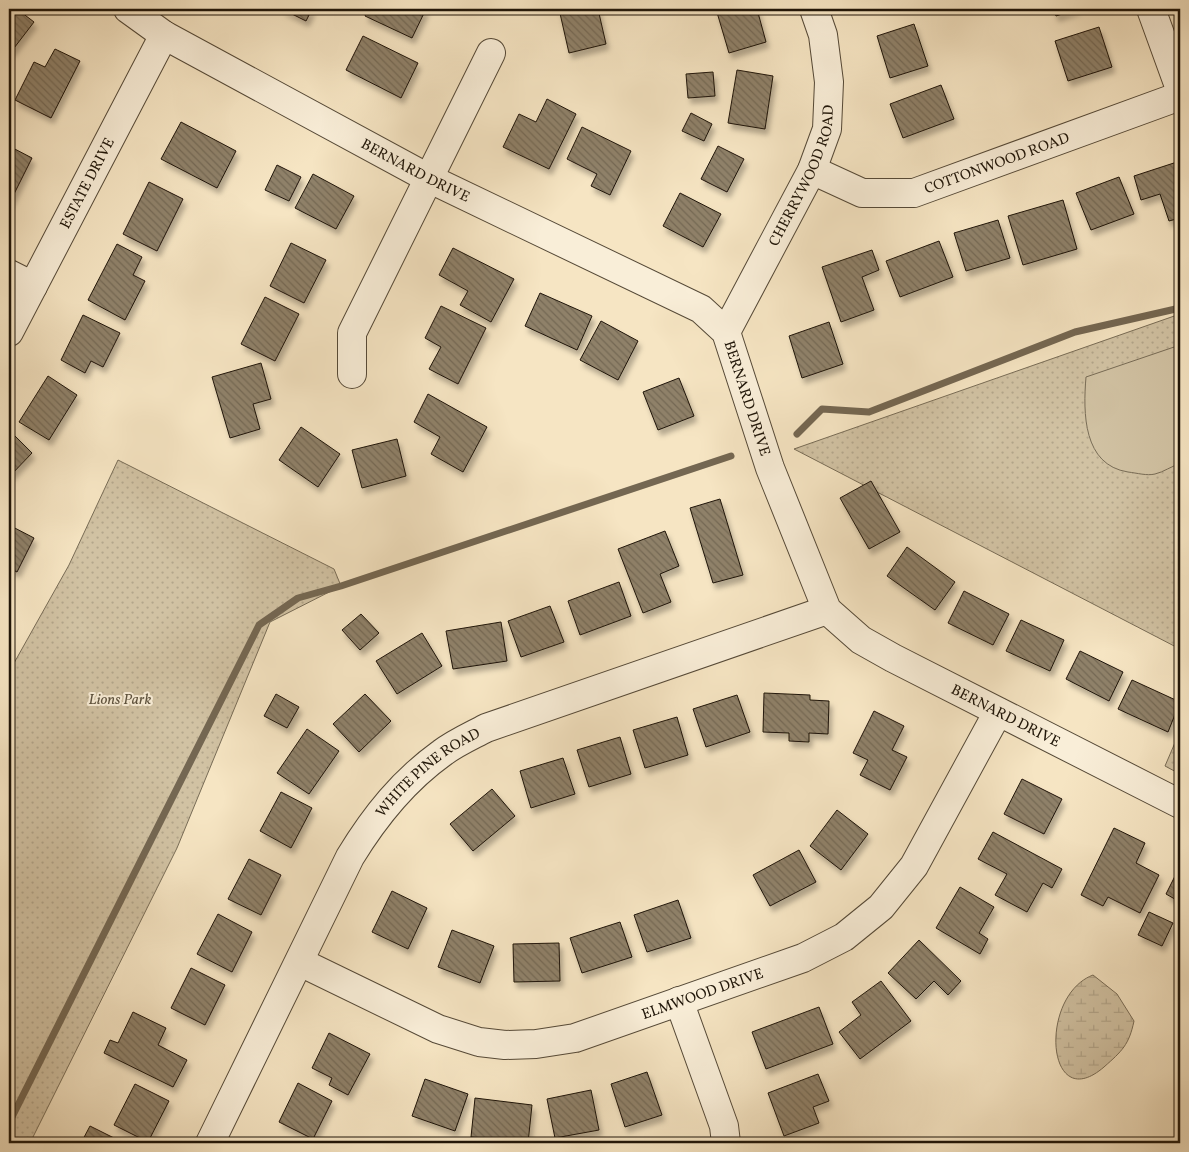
<svg xmlns="http://www.w3.org/2000/svg" width="1189" height="1152" viewBox="0 0 1189 1152" font-family="Vollkorn,serif">
<defs>
<pattern id="wetland-marsh" width="20" height="14" patternUnits="userSpaceOnUse" patternTransform="scale(1.25)"><rect width="20" height="14" fill="#d1c2a3"/><path d="M1 5h8M5 5V1M11 12h8M15 12V8" fill="none" stroke="#b3a68b"/></pattern>
<pattern id="park-dots" width="8" height="8" patternUnits="userSpaceOnUse" patternTransform="scale(1.25)"><rect width="8" height="8" fill="#d1c2a3"/><path d="M2 2h.1M6 6h.1" fill="none" stroke="#b3a68b" stroke-width="1.8" stroke-linecap="round"/></pattern>
<pattern id="building-back-hatch" width="6" height="6" patternUnits="userSpaceOnUse" patternTransform="scale(1.25)"><rect width="6" height="6" fill="#8f8169"/><path d="M-1 5l2 2M0 0l6 6M5-1l2 2" fill="none" stroke="#746854"/></pattern>
<filter id="shadow"><feDropShadow dx="3" dy="5.5" stdDeviation="2.5" flood-color="#0004"/></filter>
</defs>
<rect width="100%" height="100%" fill="#f6e5c3"/>
<filter id="stains"><feTurbulence type="fractalNoise" baseFrequency=".004" numOctaves="4"/><feColorMatrix values="0 0 0 0 .2 0 0 0 0 .09 0 0 0 0 .02 0 0 0 .5 -.17"/></filter>
<radialGradient id="worn" r=".72"><stop offset=".6" stop-color="#630" stop-opacity="0"/><stop offset="1" stop-color="#630" stop-opacity=".3"/></radialGradient>
<path fill="url(#wetland-marsh)" stroke="#786c56" d="M1093,975L1117,994L1134,1021C1129,1045 1122,1051 1104,1067C1046,1117 1038,996 1093,975Z"/>
<path fill="url(#park-dots)" stroke="#786c56" d="M1180,314V649L794,449Z
M118,460L334,569L341,586L270,622L177,848L30,1143H9V672L69,565Z
M1180,731V774L1165,766Z"/>
<path fill="#d1c2a3" stroke="#786c56" d="M1180,345V464C1171,466 1164,472 1155,474C1147,476 1137,473 1128,472C1083,465 1083,413 1086,377Z"/>
<g fill="none" stroke-linecap="round" stroke-linejoin="round">
<path stroke="#746752" stroke-width="7" d="M797,434L822,409L869,412L1075,332L1180,308
M9,1123L259,625L298,598L341,586L731,456"/>
</g>
<path fill="url(#building-back-hatch)" stroke="#1f1508" filter="url(#shadow)" d="M9,9H17L34,22L11,52L9,51Z
M282,9H312L306,21Z
M368,9H426L412,38L365,16Z
M559,9H598L606,44L569,53Z
M716,9H757L766,42L729,53Z
M1053,9H1078L1056,16Z
M914,24L928,66L890,78L877,36Z
M1099,27L1112,67L1068,81L1055,41Z
M363,36L418,63L401,98L346,70Z
M55,49L80,61L51,118L15,100L34,62L45,67Z
M737,70L773,76L765,129L728,123Z
M713,72L715,96L688,98L686,74Z
M941,85L954,119L903,138L890,104Z
M547,99L576,114L549,169L503,147L519,114L536,122Z
M691,113L712,124L704,141L682,131Z
M181,122L236,151L217,188L161,159Z
M582,127L631,151L610,195L591,186L597,174L567,159Z
M9,146L32,158L9,204Z
M718,146L744,159L727,192L701,179Z
M1180,161V218L1169,221L1160,194L1141,200L1134,176Z
M277,165L301,177L289,201L265,190Z
M313,174L354,196L336,229L295,208Z
M1119,177L1134,214L1091,230L1076,193Z
M149,182L183,199L157,251L123,234Z
M680,193L721,214L703,247L663,226Z
M1063,200L1077,249L1023,265L1008,216Z
M998,220L1010,258L966,271L954,233Z
M939,241L953,277L900,297L886,261Z
M291,243L326,260L304,303L270,286Z
M117,244L142,257L133,275L145,281L125,320L88,300Z
M453,248L514,279L491,322L460,305L468,291L439,275Z
M872,250L879,270L862,277L874,310L841,322L822,267Z
M540,293L592,316L577,350L525,326Z
M265,297L299,314L275,361L241,344Z
M441,306L486,328L458,384L429,369L441,347L425,338Z
M83,315L120,333L103,367L91,361L85,373L61,360Z
M601,321L638,341L618,380L580,360Z
M829,322L843,364L802,378L789,336Z
M261,363L271,399L253,404L260,429L230,438L212,377Z
M48,376L77,395L49,440L19,422Z
M679,378L694,416L658,430L643,392Z
M428,394L487,427L463,472L431,454L440,437L414,422Z
M301,427L340,454L318,487L279,460Z
M9,430L32,453L9,477Z
M397,439L406,476L362,488L352,450Z
M871,481L900,532L869,549L840,498Z
M720,499L743,575L713,583L690,508Z
M9,525L34,538L17,572L9,568Z
M665,531L679,566L660,574L671,602L643,613L618,549Z
M907,547L955,582L935,610L887,576Z
M619,582L631,616L580,635L568,601Z
M964,591L1009,614L993,645L948,623Z
M550,606L564,642L521,657L508,621Z
M361,614L379,633L360,650L342,630Z
M1021,620L1064,640L1050,671L1006,651Z
M501,622L507,661L453,669L446,631Z
M422,633L442,666L397,694L376,661Z
M1080,651L1123,672L1109,701L1066,679Z
M1132,680L1180,702L1168,732L1118,709Z
M764,693L810,695V700L829,701L828,734L809,733V742L789,741V733L763,732Z
M276,694L299,707L287,728L264,716Z
M365,694L391,721L359,752L333,724Z
M737,695L750,732L706,747L693,709Z
M874,711L904,726L892,750L907,757L890,790L860,775L868,760L853,753Z
M677,717L688,755L645,768L633,730Z
M307,729L339,751L309,794L277,773Z
M620,737L631,774L589,787L577,750Z
M563,758L575,794L531,808L520,771Z
M1022,779L1062,799L1044,834L1004,814Z
M492,789L515,816L473,851L450,824Z
M281,792L312,808L291,848L260,831Z
M837,810L868,834L841,870L810,846Z
M1114,828L1145,843L1136,863L1159,875L1140,913L1108,897L1103,906L1081,895Z
M993,832L1062,869L1052,888L1043,883L1027,912L995,895L1007,874L978,859Z
M799,850L816,882L770,906L753,875Z
M249,859L281,875L261,915L228,899Z
M1180,866V902L1166,894Z
M960,887L994,907L979,933L988,939L980,954L936,928Z
M392,891L427,908L408,949L372,932Z
M678,900L691,938L647,952L634,915Z
M1149,912L1173,923L1162,946L1138,935Z
M218,914L252,932L232,972L197,954Z
M620,922L632,957L582,973L570,938Z
M452,930L494,946L480,983L438,967Z
M919,940L961,981L948,995L934,981L916,999L888,973Z
M559,943L560,981L514,982L513,944Z
M191,968L225,985L205,1025L171,1008Z
M881,981L911,1021L860,1059L839,1032L861,1015L852,1002Z
M819,1007L833,1044L766,1069L752,1032Z
M133,1012L166,1028L158,1045L187,1060L173,1087L104,1053L110,1040L118,1043Z
M329,1033L370,1054L348,1095L329,1085L332,1078L312,1068Z
M647,1072L662,1115L625,1127L611,1084Z
M818,1074L829,1101L813,1107L819,1123L784,1136L768,1093Z
M425,1079L468,1094L455,1131L412,1116Z
M298,1083L332,1101L313,1139L279,1122Z
M135,1084L169,1101L148,1142L114,1125Z
M591,1090L599,1130L555,1138L547,1099Z
M475,1098L532,1105L528,1143L471,1137Z
M90,1126L124,1143H81Z"/>
<g fill="none" stroke-linecap="round" stroke-linejoin="round">
<g stroke="#554937" stroke-width="30">
<g id="minor">
<path id="s1" d="M128,9L164,35L428,178L701,309L726,332L770,468L827,610L861,640L893,658L1180,804"/>
<path d="M1151,9L1180,89"/>
<path id="s2" d="M812,170L862,193H914L1180,96"/>
<path d="M9,274L33,286"/>
<path id="s3" d="M9,332L164,35"/>
<path id="s4" d="M726,332L812,170L827,129L829,82L823,35L814,9"/>
<path d="M352,374V333L491,53"/>
<path id="s5" d="M300,962L438,1029L479,1042L505,1045L536,1044L575,1038L803,958L844,937L881,907L914,866L998,712"/>
<path d="M679,1001L724,1126L726,1143"/>
<path id="s6" d="M210,1143L350,857C375,816 403,781 442,753C455,743 471,736 486,728L827,610"/>
</g>
</g>
<use href="#minor" stroke="#f9eed8" stroke-width="28"/>
</g>
<g text-anchor="middle" stroke-width="4" stroke-linejoin="round" paint-order="stroke">
<g font-size="15" fill="#1f1508" stroke="#f9eed8">
<text dy="5" stroke="none"><textPath href="#s2" startOffset="195">COTTONWOOD ROAD</textPath></text>
<text dy="5" stroke="none"><textPath href="#s1" startOffset="330">BERNARD DRIVE</textPath></text>
<text dy="5" stroke="none"><textPath href="#s4" startOffset="175">CHERRYWOOD ROAD</textPath></text>
<text dy="5" stroke="none"><textPath href="#s3" startOffset="168">ESTATE DRIVE</textPath></text>
<text dy="5" stroke="none"><textPath href="#s1" startOffset="751">BERNARD DRIVE</textPath></text>
<text dy="5" stroke="none"><textPath href="#s1" startOffset="1186">BERNARD DRIVE</textPath></text>
<text dy="5" stroke="none"><textPath href="#s6" startOffset="435">WHITE PINE ROAD</textPath></text>
<text dy="5" stroke="none"><textPath href="#s5" startOffset="428">ELMWOOD DRIVE</textPath></text>
</g>
<g font-size="15" font-style="italic" fill="#5d523e" stroke="#f9eed8">
<text x="120" y="704">Lions Park</text>
</g>
</g>
<rect width="1189" height="1152" fill="none" stroke="#f6e5c3" stroke-width="30"/>
<rect x="10" y="10" width="1169" height="1132" fill="none" stroke="#1f1508" stroke-width="2.5"/>
<rect x="15" y="15" width="1159" height="1122" fill="none" stroke="#1f1508"/>
<rect width="100%" height="100%" filter="url(#stains)"/>
<rect width="100%" height="100%" fill="url(#worn)"/>
</svg>
